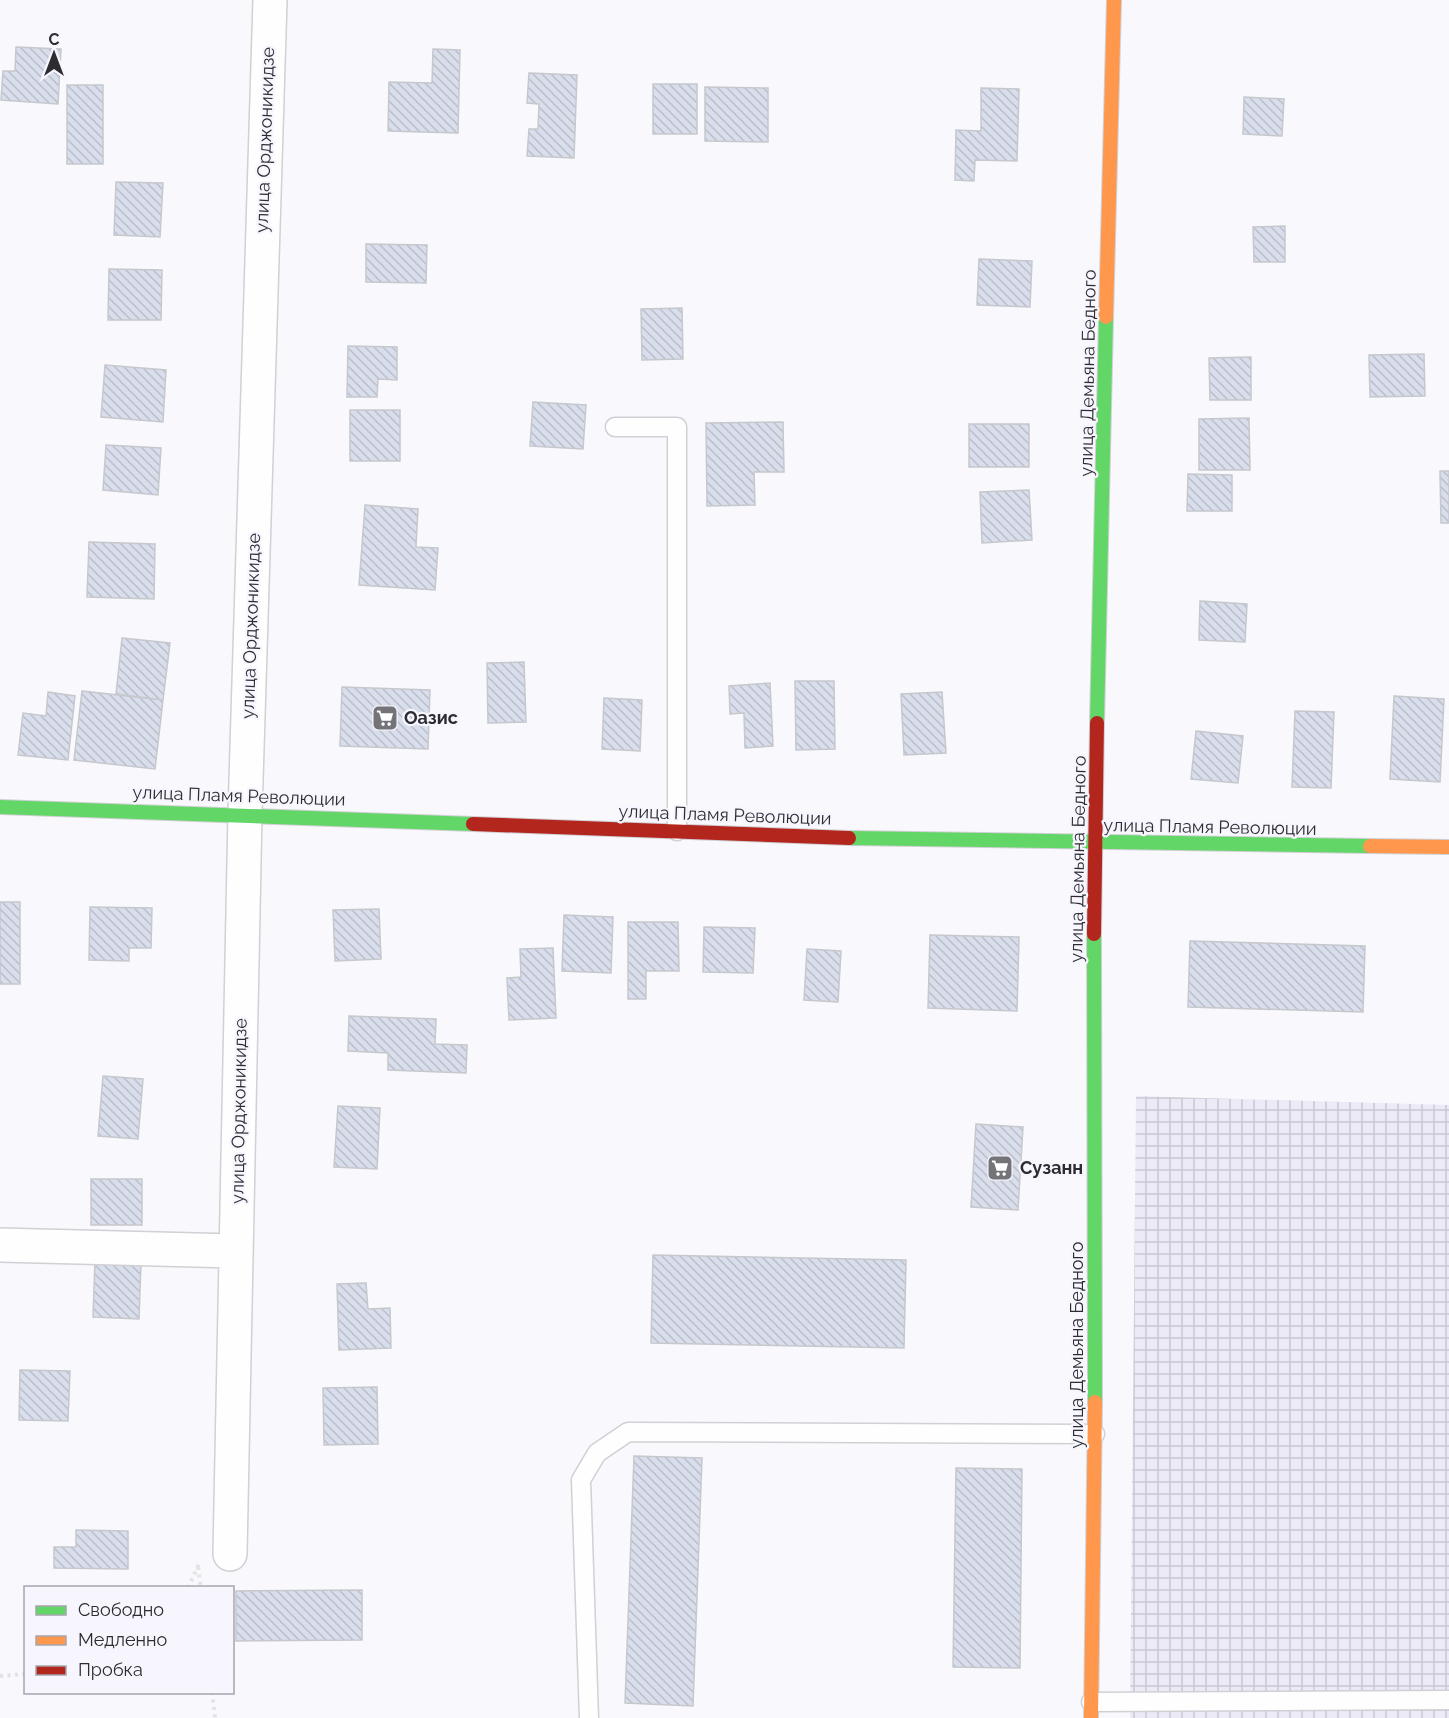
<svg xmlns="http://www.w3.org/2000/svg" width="1449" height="1718" viewBox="0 0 1449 1718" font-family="Raleway,sans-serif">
<defs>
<pattern id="industrial-grid" width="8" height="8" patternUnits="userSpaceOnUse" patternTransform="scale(1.5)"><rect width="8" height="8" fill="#ebeaf6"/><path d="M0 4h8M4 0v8" fill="none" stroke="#cac9d3"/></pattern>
<pattern id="building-back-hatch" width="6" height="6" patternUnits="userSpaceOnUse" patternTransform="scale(1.5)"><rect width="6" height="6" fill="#d9deec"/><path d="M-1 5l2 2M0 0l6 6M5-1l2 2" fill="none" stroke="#bbbfcb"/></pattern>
</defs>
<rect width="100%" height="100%" fill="#f8f8fd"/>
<path fill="url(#industrial-grid)" d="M1136,1096L1449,1105V1718H1130Z"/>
<path fill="url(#building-back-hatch)" stroke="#c6c8cc" stroke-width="1.5" d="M16,47L61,49L58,104L1,100L3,71H15Z
M433,49L460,50L458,133L388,131L389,82L432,83Z
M529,73L577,75L574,158L527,156L529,129H538L539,104L527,103Z
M653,84H697V134H653Z
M67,85H103V164H67Z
M705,87L768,88V142L705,141Z
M981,88L1019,89L1017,161L975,160L974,181L955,180L956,130L981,131Z
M1244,97L1284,99L1282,136L1243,134Z
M116,182L163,183L160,237L114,235Z
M1285,226V262H1254L1253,227Z
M366,244L427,245L426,283L366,282Z
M979,259L1032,261L1030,307L977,305Z
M109,269L162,270L161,320H108Z
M682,308L683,359L642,360L641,309Z
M348,346L397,347V380L378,379L377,397H347Z
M1424,354L1425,396L1370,397L1369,355Z
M1251,357V400H1210L1209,358Z
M105,365L166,370L163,422L101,417Z
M533,402L586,405L583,449L530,446Z
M350,410H400V461H350Z
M1249,418L1250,470H1199V419Z
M783,422L784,472H754L755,505L707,506L706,423Z
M969,424H1029V467H969Z
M106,445L161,448L158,495L103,490Z
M1440,471H1449V523H1441Z
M1188,474L1232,475V511H1187Z
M1029,490L1032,540L982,543L980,492Z
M365,505L418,509L416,547L438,548L435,590L359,585Z
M89,542L155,544L154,599L87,597Z
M1200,601L1247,604L1245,642L1199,640Z
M122,638L170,643L163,700L116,694Z
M524,662L526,722L488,723L487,663Z
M795,681H834L835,749L796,750Z
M770,683L773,746L745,748L744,713L730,714L729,686Z
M342,687L430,690L428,749L340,746Z
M82,691L163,700L155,769L74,760Z
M48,692L75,696L68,760L18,755L23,713L46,716Z
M942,692L946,753L904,755L901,694Z
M1394,696L1444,699L1440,782L1390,779Z
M604,698L642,700L640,751L602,749Z
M1295,711L1334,712L1331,788L1292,787Z
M1196,731L1243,736L1238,783L1191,779Z
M0,902H20V984H0Z
M90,907L152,908L151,948H129V961L89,960Z
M379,909L381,959L335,961L333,910Z
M564,915L613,917L611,973L562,971Z
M628,922H678L679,971H646V999H628Z
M704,927L755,928L753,973L703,972Z
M930,935L1019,937L1017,1011L928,1008Z
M1190,941L1365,946L1363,1012L1188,1007Z
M553,948L556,1018L509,1020L507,978L521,977L520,949Z
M807,949L841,951L838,1002L804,1000Z
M349,1016L436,1019L435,1044L467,1045L466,1073L388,1070V1053L348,1051Z
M103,1076L143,1079L138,1139L98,1136Z
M338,1106L380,1108L377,1169L334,1167Z
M976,1124L1023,1127L1018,1210L971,1207Z
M91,1179H142V1225H91Z
M653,1255L906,1260L904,1348L651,1343Z
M95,1261L141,1262L139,1319L93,1317Z
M366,1283L368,1309L390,1308L391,1348L339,1350L337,1284Z
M20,1370L70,1371L68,1421L19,1420Z
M377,1387L378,1444L324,1445L323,1388Z
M634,1456L702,1458L693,1706L625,1703Z
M956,1468L1022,1469L1020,1668L953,1667Z
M76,1530L128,1531V1569L54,1568V1547H76Z
M362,1590V1640L236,1641V1591Z"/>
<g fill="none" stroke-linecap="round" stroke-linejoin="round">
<g stroke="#d0d0d5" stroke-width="21">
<path id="lane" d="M615,427H677V831
M1091,1702L1449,1700
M589,1718L581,1480L597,1453L628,1432L1095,1434"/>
</g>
<g stroke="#d0d0d5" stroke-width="36">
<path id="street" d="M0,1245L235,1251
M230,1554L245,813L270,0"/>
</g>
<g stroke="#d0d0d5" stroke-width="16">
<path id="fast" d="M1097,723L1106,317
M0,807L473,824
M849,838L1370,846
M1094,934L1095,1402"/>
</g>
<g stroke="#d0d0d5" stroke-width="16">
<path id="slow" d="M1106,317L1114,0
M1370,846L1449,847
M1091,1718L1095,1402"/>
</g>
<g stroke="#d0d0d5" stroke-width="16">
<path id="jam" d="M473,824L849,838
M1094,934L1097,723"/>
</g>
<path stroke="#e3e3e4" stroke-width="4" stroke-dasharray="3 4.5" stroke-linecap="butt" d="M198,1567L201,1588
M188,1588L199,1564
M0,1676L26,1674
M212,1692L215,1718"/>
<use href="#lane" stroke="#fefeff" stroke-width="18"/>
<use href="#street" stroke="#fefeff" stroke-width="33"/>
<use href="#fast" stroke="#63d668" stroke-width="14"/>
<use href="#slow" stroke="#ff974d" stroke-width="14"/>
<use href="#jam" stroke="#b3261e" stroke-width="14"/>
</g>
<defs>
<g id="supermarket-square" transform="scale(1.35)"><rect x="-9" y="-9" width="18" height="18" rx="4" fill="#747378" stroke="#f7f6ff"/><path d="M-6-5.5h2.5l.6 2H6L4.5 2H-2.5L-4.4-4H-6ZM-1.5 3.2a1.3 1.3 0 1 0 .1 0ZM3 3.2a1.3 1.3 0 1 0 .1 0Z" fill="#fff"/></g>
</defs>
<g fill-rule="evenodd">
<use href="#supermarket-square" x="385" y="718"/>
<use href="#supermarket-square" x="1000" y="1168"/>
</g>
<g text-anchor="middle" stroke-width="4.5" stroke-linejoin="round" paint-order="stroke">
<g font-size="18" fill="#2d2c31" stroke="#f7f6ff">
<text transform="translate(265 140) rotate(-88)" y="6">улица Орджоникидзе</text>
<text transform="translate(1088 373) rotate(-89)" y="6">улица Демьяна Бедного</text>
<text transform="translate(251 626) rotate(-88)" y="6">улица Орджоникидзе</text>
<text transform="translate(239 796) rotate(2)" y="6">улица Пламя Революции</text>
<text transform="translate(725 815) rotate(2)" y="6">улица Пламя Революции</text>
<text transform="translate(1210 827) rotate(1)" y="6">улица Пламя Революции</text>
<text transform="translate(1078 859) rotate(-89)" y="6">улица Демьяна Бедного</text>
<text transform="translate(239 1111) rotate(-89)" y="6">улица Орджоникидзе</text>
<text transform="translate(1077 1345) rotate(-90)" y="6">улица Демьяна Бедного</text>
</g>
<g font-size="18" font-weight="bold" fill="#2d2c31" stroke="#f7f6ff" text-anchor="start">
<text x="404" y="724">Оазис</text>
<text x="1020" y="1174">Сузанн</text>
</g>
</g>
<rect x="24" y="1586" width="210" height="108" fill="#f7f6ff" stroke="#a6a5ad" stroke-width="1.5"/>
<rect x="36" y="1606" width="30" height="9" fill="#63d668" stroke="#a6a5ad" stroke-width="1.5"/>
<text x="78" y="1616" font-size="18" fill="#2d2c31">Свободно</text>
<rect x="36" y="1636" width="30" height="9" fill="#ff974d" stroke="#a6a5ad" stroke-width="1.5"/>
<text x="78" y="1646" font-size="18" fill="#2d2c31">Медленно</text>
<rect x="36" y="1666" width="30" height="9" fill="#b3261e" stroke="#a6a5ad" stroke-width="1.5"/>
<text x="78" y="1676" font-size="18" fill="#2d2c31">Пробка</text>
<g transform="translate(54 54)" stroke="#f7f6ff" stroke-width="4.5" paint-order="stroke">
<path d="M0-4.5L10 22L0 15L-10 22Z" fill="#2d2c31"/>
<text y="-9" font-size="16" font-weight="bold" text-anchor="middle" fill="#2d2c31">С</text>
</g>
</svg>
